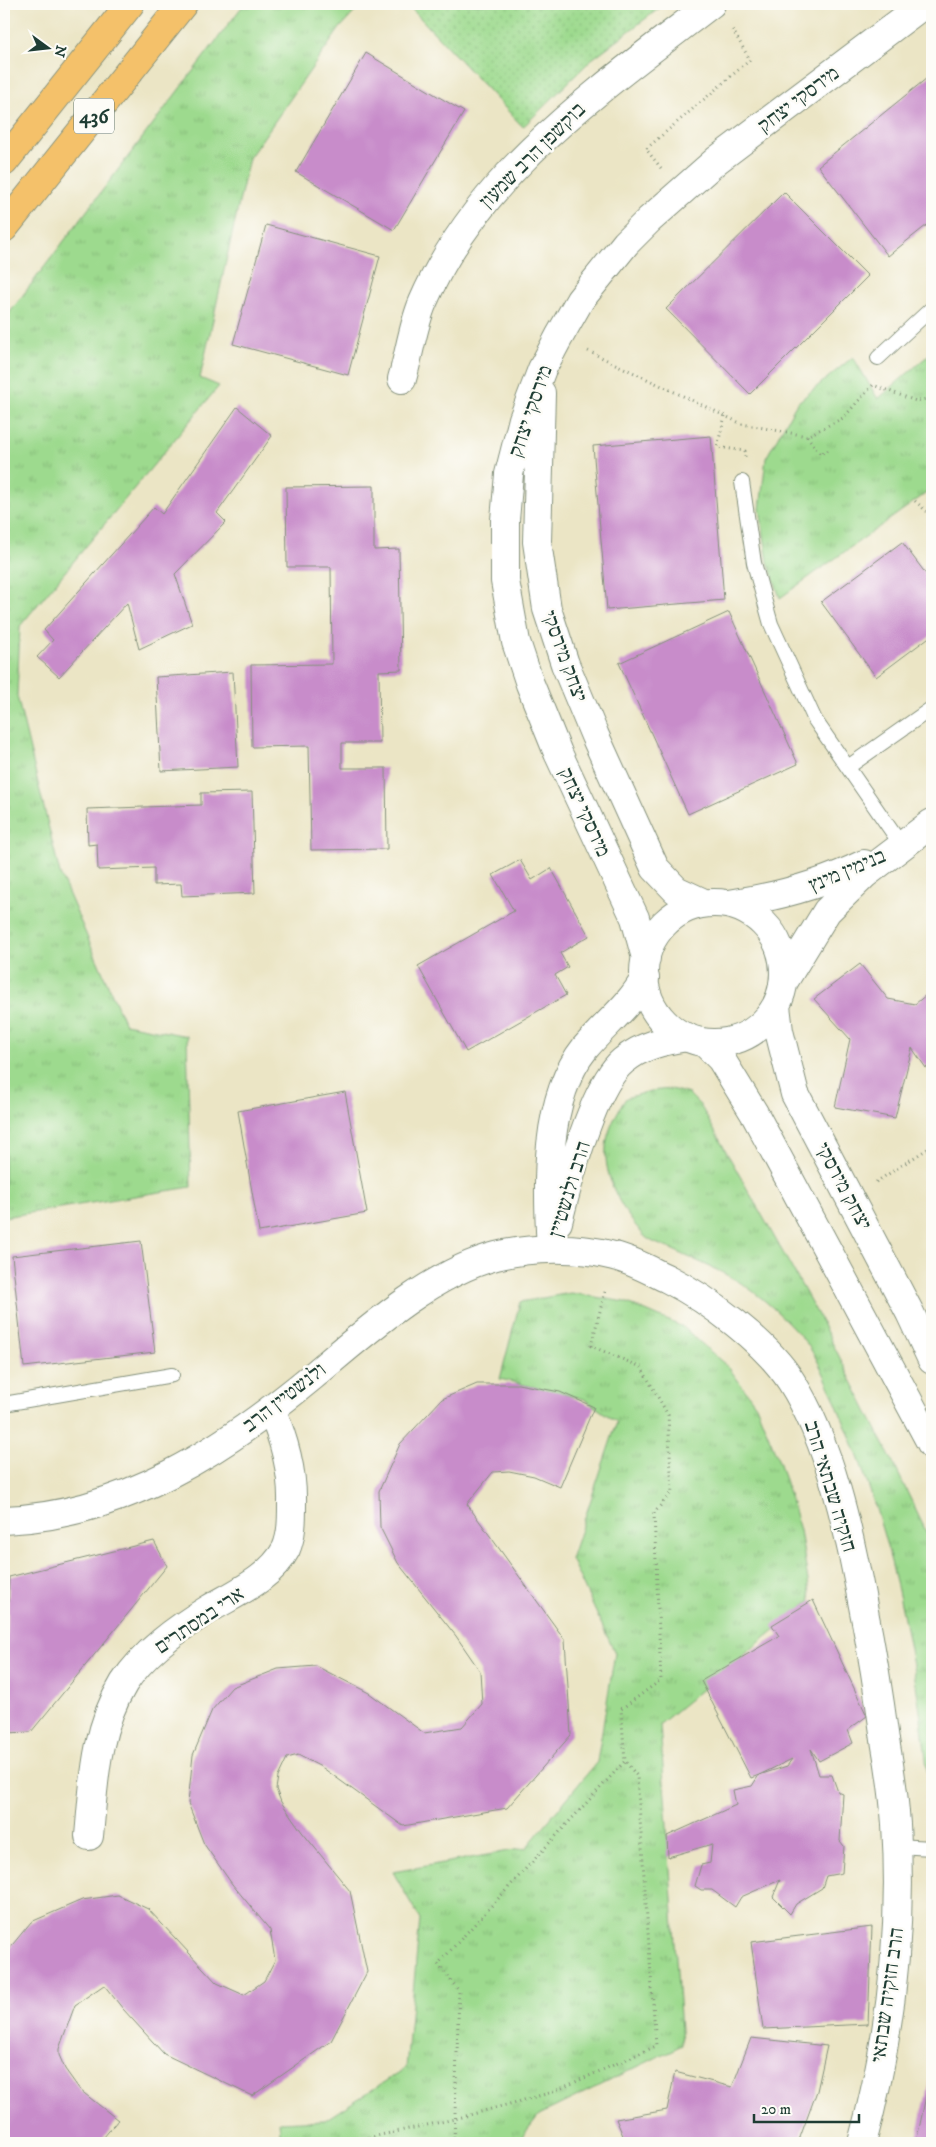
<svg xmlns="http://www.w3.org/2000/svg" width="936" height="2147" viewBox="0 0 936 2147" font-family="'IM FELL DW Pica','Frank Ruhl Libre',serif">
<defs>
<pattern id="grass-dots" width="8" height="8" patternUnits="userSpaceOnUse" patternTransform="scale(1.25)"><rect width="8" height="8" fill="#9dda8e"/><path d="M2 2h.1M6 6h.1" fill="none" stroke="#87bc7b" stroke-width="1.8" stroke-linecap="round"/></pattern>
<pattern id="park-tufts" width="24" height="20" patternUnits="userSpaceOnUse" patternTransform="scale(1.25)"><rect width="24" height="20" fill="#9dda8e"/><path d="M3 7l-1-3M5 7V3M7 7l1-3M15 17l-1-3M17 17v-4M19 17l1-3" fill="none" stroke="#87bc7b"/></pattern>
</defs>
<rect width="100%" height="100%" fill="#fdfcf7"/>
<filter id="ink" filterUnits="userSpaceOnUse"><feTurbulence type="fractalNoise" baseFrequency=".02" numOctaves="2"/><feDisplacementMap in="SourceGraphic" scale="10" xChannelSelector="R" yChannelSelector="G"/><feConvolveMatrix kernelMatrix="1 2 1 2 8 2 1 2 1" color-interpolation-filters="sRGB"/></filter>
<filter id="wash" filterUnits="userSpaceOnUse"><feTurbulence type="fractalNoise" baseFrequency=".0096" numOctaves="4" result="noise"/><feDisplacementMap in="SourceGraphic" scale="20" xChannelSelector="R" yChannelSelector="G"/><feGaussianBlur stdDeviation="1.12" result="paint"/><feColorMatrix in="noise" values="0 0 0 0 0 0 0 0 0 0 0 0 0 0 0 0 0 1.4 0 .05"/><feComposite in="paint" operator="in"/></filter>
<g filter="url(#wash)">
<rect width="100%" height="100%" fill="#ebe5c5"/>
<path fill="url(#grass-dots)" stroke="#5e8c61" d="M407,4H665L592,59L523,127Z"/>
<path fill="url(#park-tufts)" stroke="#5e8c61" d="M244,4H362L340,28L249,158L200,378L219,386L20,626L17,696L60,874L125,1024L187,1036L191,1187L4,1217V320Z
M932,352V489L780,598L768,562L760,509L766,458L797,403L853,357L878,399Z
M671,1089L689,1094L700,1105L817,1313L890,1456L932,1544V1819C920,1681 897,1543 841,1415C830,1390 821,1360 803,1339C788,1320 757,1292 736,1280C715,1268 692,1259 671,1249C663,1246 654,1243 648,1239C643,1236 640,1230 636,1226C618,1204 601,1170 607,1140C610,1125 618,1111 626,1098L650,1091Z
M571,1293L625,1302L683,1327L729,1368L756,1405L780,1464L800,1530L811,1600L660,1724L682,2045L539,2115L517,2143H281L279,2122L325,2120L406,2068L420,1919L393,1872L526,1848L597,1762L615,1653L571,1559L617,1422L584,1399L500,1379L520,1302Z"/>
<g id="blocks">
<path fill="#c88cca" fill-rule="evenodd" d="M366,53L464,112L394,230L296,172Z
M932,74V221L888,256L818,166Z
M784,192L868,276L750,394L666,309Z
M266,225L380,256L348,375L233,344Z
M237,407L272,436L217,513L226,522L175,574L192,624L139,649L127,603L59,677L37,657L53,640L44,630L154,507L162,514Z
M711,436L724,600L607,610L593,446Z
M374,486V550L399,549L401,670L379,671L380,743H342V768H386L387,849L311,850L309,746L252,747L251,665L332,664L331,567H287L286,487Z
M902,542L932,582V635L876,677L821,602Z
M729,612L798,764L688,814L619,663Z
M233,672L238,767L161,771L156,677Z
M252,792L255,893L182,896L181,884L154,885V868L98,870L97,844L88,845L87,809L201,805V793Z
M520,860L532,880L551,868L589,936L560,953L568,967L555,975L566,995L466,1052L418,966L514,911L493,875Z
M860,964L888,999L915,1004L932,990V1064L926,1068L912,1048L895,1118L835,1107L850,1039L814,999Z
M345,1092L367,1213L259,1232L238,1111Z
M141,1241L155,1352L24,1367L12,1256Z
M477,1384H518L560,1392L594,1407L560,1487L534,1476L509,1471L493,1472L467,1504L565,1640L571,1735L507,1808L403,1826L323,1768L298,1755L287,1758L278,1777L276,1789L281,1802L302,1832L350,1891L367,1972L331,2041L252,2096L164,2054L123,2009L104,1985L75,2005L59,2049V2055L65,2069L80,2090L118,2120L99,2143H11L4,2133V1955L31,1922L82,1900L118,1895L148,1909L217,1983L244,1995L264,1981L275,1960L270,1930L232,1884L204,1844L188,1803L193,1755L212,1710L232,1687L278,1669L316,1666L369,1693L424,1733L462,1727L482,1704L480,1671L456,1636L398,1563L380,1527L379,1491L400,1444L442,1399Z
M154,1541L167,1566L31,1732L4,1733L9,1577Z
M813,1600L867,1716L848,1730L853,1743L819,1761L811,1749L819,1775H832L838,1792L843,1794L840,1841L844,1846L842,1873L826,1876L822,1888L796,1904L790,1914L773,1897L780,1880L741,1897L735,1907L712,1890H701L695,1886L701,1865L710,1863L712,1844L668,1857L667,1836L736,1805L733,1790L752,1786L759,1775L751,1778L701,1681L779,1636L772,1625ZM792,1759L787,1766L759,1775Z
M872,1927L868,2024L763,2029L751,1942Z
M751,2038L827,2046L817,2091L798,2143H626L616,2119L667,2110L675,2072L732,2087Z
M931,2070L932,2143H916L926,2096Z"/>
</g>
</g>
<g filter="url(#ink)">
<use href="#blocks" fill-opacity="0" stroke="#85917c" stroke-width="1"/>
<g fill="none" stroke-linecap="round" stroke-linejoin="round">
<g stroke="#85917c" stroke-width="16">
<path id="service" d="M878,358L932,308
M742,482L754,563L771,624L815,720L902,846
M848,767L932,708
M4,1404L172,1375
M897,1846L932,1848"/>
</g>
<g stroke="#85917c" stroke-width="30">
<path id="minor" d="M402,379C409,355 413,325 423,302C480,171 601,89 711,4
M558,1222C568,1182 593,1086 623,1061C642,1045 664,1041 687,1037
M551,1248C547,1186 544,1099 585,1048C605,1024 630,1006 645,978
M4,1520C122,1516 225,1449 313,1376C364,1333 431,1273 496,1256C533,1247 577,1246 614,1256C632,1260 651,1271 668,1279C709,1300 766,1342 791,1381C830,1442 850,1535 863,1606C872,1651 879,1695 885,1740C890,1768 894,1796 896,1824C903,1931 890,2040 862,2143
M89,1836C94,1783 95,1730 124,1683C144,1652 178,1628 209,1609C236,1593 271,1578 286,1549C292,1535 292,1519 292,1504C293,1471 284,1439 271,1409"/>
</g>
<g stroke="#85917c" stroke-width="30">
<path id="tertiary" d="M541,393L537,542L547,609L565,664L595,736L655,868L676,890L704,903
M644 973a70 70 0 1 1 140 0a70 70 0 1 1-140 0Z
M729,904C777,897 821,885 864,864
M646,958L635,918L558,753L530,684L516,642L505,581V520L509,474L523,419L542,369L559,337L580,300L626,243L649,220L717,160L924,4
M783,983L827,911L865,874L932,823
M776,1006L779,1031L795,1094L910,1313L932,1360
M705,1043L721,1059L754,1113L932,1445"/>
</g>
<g stroke="#85917c" stroke-width="30">
<path id="primary" d="M4,162L130,4
M4,228L183,4"/>
</g>
<path stroke="#85917c" stroke-width="3" stroke-dasharray="1 4" stroke-linecap="butt" d="M661,168L646,149L750,60L731,27
M588,351L742,424L807,436L843,418L873,385L916,401L932,398
M725,416L717,447L745,451V458
M807,436L820,454L831,449
M915,501L932,516
M876,1182L932,1146
M344,2143L455,2119L553,2092L656,2046L637,1776L625,1761
M454,2143L459,1991L438,1964L625,1761L621,1709L661,1680L654,1513L672,1492L668,1415L641,1367L591,1346L606,1288"/>
<use href="#service" stroke="#fff" stroke-width="14"/>
<use href="#minor" stroke="#fff" stroke-width="28"/>
<use href="#tertiary" stroke="#fff" stroke-width="28"/>
<use href="#primary" stroke="#f4c16b" stroke-width="28"/>
</g>
</g>
<g text-anchor="middle" stroke-width="5" stroke-linejoin="round" paint-order="stroke">
<rect fill="#fdfcf7" stroke="#62766e" stroke-width="1" x="74" y="98.5" width="40" height="35" rx="4"/>
<g font-size="20" font-weight="bold" fill="#1f3d34">
<text x="94" y="123">436</text>
</g>
<g font-size="21" fill="#1f3d34" stroke="#fdfcf7">
<text transform="translate(798 99) rotate(-37)" y="7">מירסקי יצחק</text>
<text transform="translate(532 155) rotate(-45)" y="7">בוקשפן הרב שמעון</text>
<text transform="translate(530 411) rotate(-71)" y="7">מירסקי יצחק</text>
<text transform="translate(565 656) rotate(70)" y="7">יצחק מירסקי</text>
<text transform="translate(585 812) rotate(65)" y="7">מירסקי יצחק</text>
<text transform="translate(847 870) rotate(-23)" y="7">בנימין מינץ</text>
<text transform="translate(844 1186) rotate(62)" y="7">יצחק מירסקי</text>
<text transform="translate(569 1189) rotate(-73)" y="7">הרב ולנשטיין</text>
<text transform="translate(284 1397) rotate(-38)" y="7">ולנשטיין הרב</text>
<text transform="translate(831 1486) rotate(73)" y="7">חזקיה שבתאי הרב</text>
<text transform="translate(199 1620) rotate(-34)" y="7">ארי במסתרים</text>
<text transform="translate(887 1995) rotate(-82)" y="7">הרב חזקיה שבתאי</text>
</g>
</g>
<rect width="936" height="2147" fill="none" stroke="#fdfcf7" stroke-width="20"/>
<g transform="translate(48 48) rotate(105)" stroke="#fdfcf7" stroke-width="4" paint-order="stroke">
<path d="M0-4L9 19L0 12L-9 19Z" fill="#1f3d34"/>
<text y="-8" font-size="14" font-weight="bold" text-anchor="middle" fill="#1f3d34">N</text>
</g>
<path d="M754 2114v8h105v-8" fill="none" stroke="#1f3d34" stroke-width="2.5"/>
<text x="761" y="2114" font-size="15" fill="#1f3d34" stroke="#fdfcf7" stroke-width="4" paint-order="stroke">20 m</text>
</svg>
